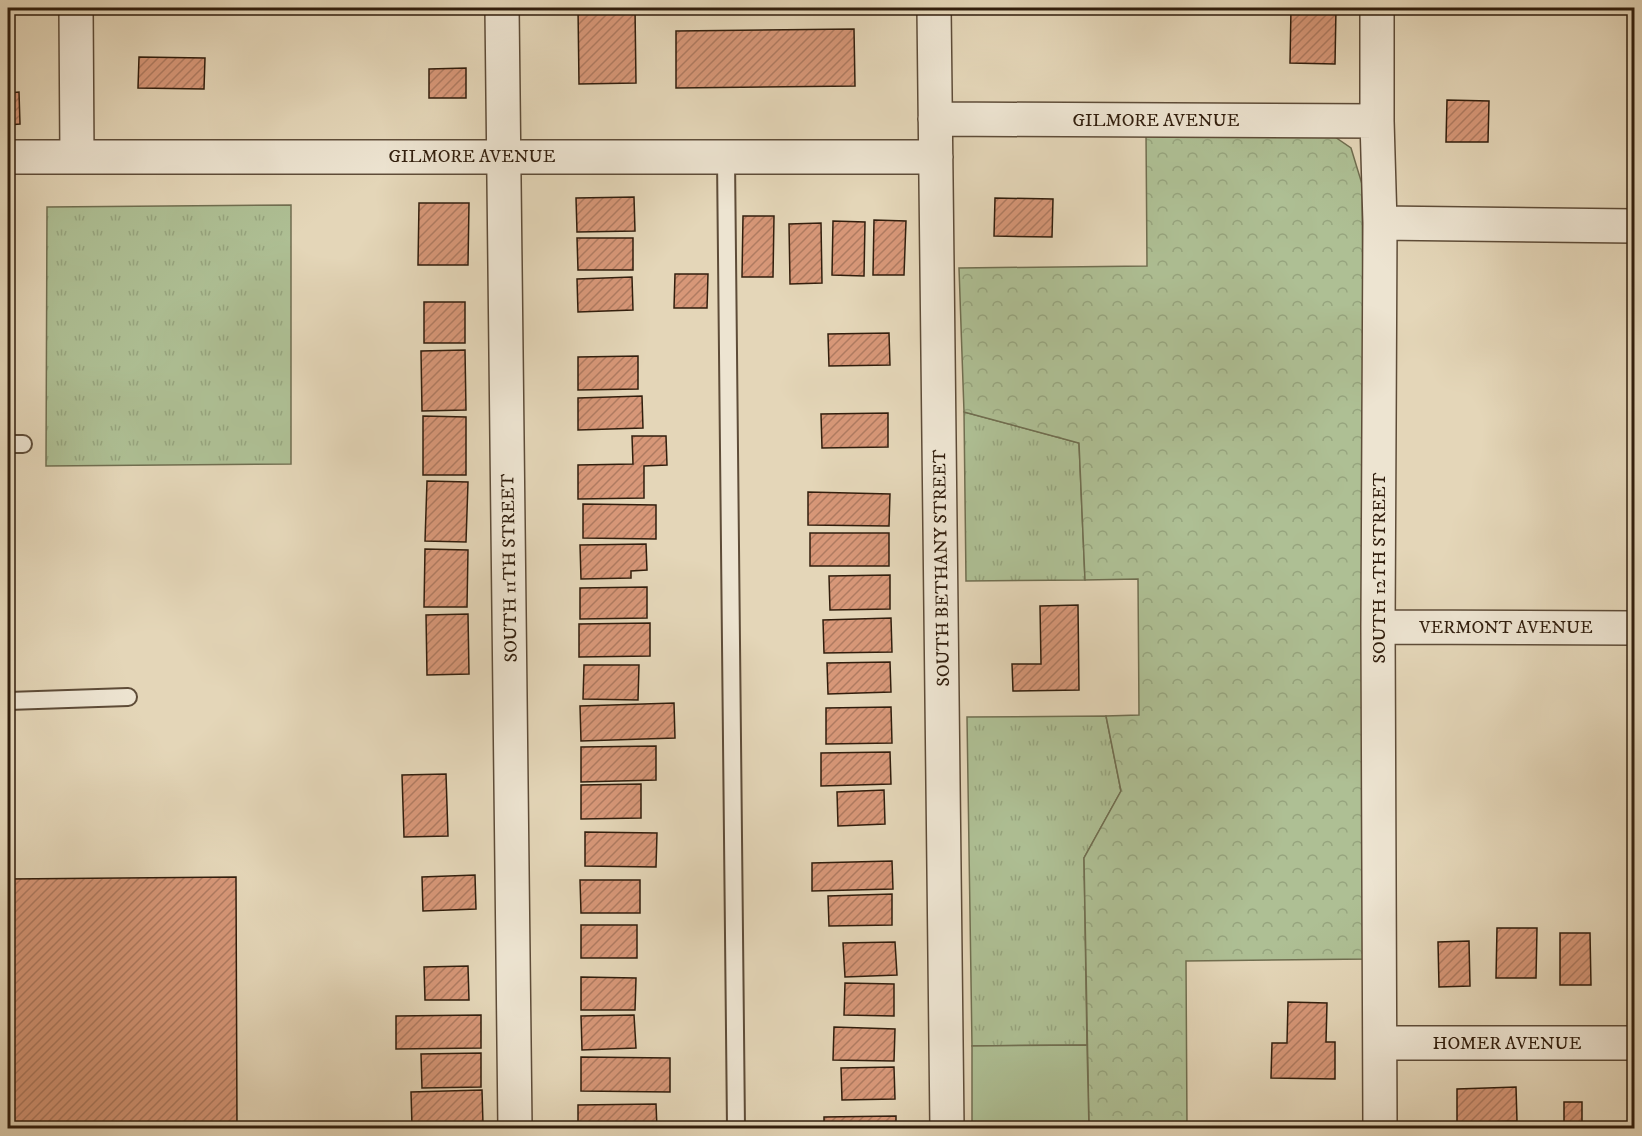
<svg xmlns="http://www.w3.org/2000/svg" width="1642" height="1136" viewBox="0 0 1642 1136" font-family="'IM FELL DW Pica',serif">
<defs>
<pattern id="grass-tufts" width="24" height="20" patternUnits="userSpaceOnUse" patternTransform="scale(1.5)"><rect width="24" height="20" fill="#aebf94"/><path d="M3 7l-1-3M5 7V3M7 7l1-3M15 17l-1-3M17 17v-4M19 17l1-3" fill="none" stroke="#96a47e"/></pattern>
<pattern id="forest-crowns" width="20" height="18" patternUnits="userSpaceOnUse" patternTransform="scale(1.5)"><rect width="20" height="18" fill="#aebf94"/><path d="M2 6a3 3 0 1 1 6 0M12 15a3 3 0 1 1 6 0" fill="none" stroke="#96a47e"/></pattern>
<pattern id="building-hatch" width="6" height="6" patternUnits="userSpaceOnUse" patternTransform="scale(1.5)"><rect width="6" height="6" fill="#d79778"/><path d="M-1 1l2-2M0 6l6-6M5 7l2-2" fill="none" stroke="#af7b61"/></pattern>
</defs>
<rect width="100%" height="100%" fill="#e4d6b8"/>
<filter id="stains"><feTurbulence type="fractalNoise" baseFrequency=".00333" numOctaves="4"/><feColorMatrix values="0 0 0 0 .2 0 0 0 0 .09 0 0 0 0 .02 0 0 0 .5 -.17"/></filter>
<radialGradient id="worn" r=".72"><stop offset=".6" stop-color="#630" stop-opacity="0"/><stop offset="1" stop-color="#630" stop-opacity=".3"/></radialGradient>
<path fill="url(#grass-tufts)" stroke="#706e50" stroke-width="1.5" d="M291,205V464L46,466L47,207Z
M964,412L1079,443L1085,580L966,581Z
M1106,716L1121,791L1084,858L1087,1045L972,1046L967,717Z"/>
<path fill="url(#forest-crowns)" stroke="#706e50" stroke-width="1.5" d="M1146,132L1332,135L1351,148L1362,184L1369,959L1186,961L1187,1128H1089L1084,858L1121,791L1106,716L1139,715L1138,579L1085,580L1079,443L964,412L959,268L1147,266Z"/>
<path fill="#aebf94" stroke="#706e50" stroke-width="1.5" d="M1087,1045L1089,1128H972V1046Z"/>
<path fill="url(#building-hatch)" stroke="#311e0d" stroke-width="1.5" d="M578,8H635L636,83L579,84Z
M1291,8H1336L1335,64L1290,63Z
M854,29L855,86L676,88V31Z
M139,57L205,58L204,89L138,88Z
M466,68V98H429V69Z
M19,92L20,124L8,125V93Z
M1447,100L1489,101L1488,142H1446Z
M634,197L635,231L577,232L576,198Z
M995,198L1053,199L1052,237L994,236Z
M419,203H469L468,265H418Z
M743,216H774L773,277H742Z
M874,220L906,221L904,275H873Z
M833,221L865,222L864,276L832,275Z
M821,223L822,283L790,284L789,224Z
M577,238H633V270H578Z
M675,274H708L707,308H674Z
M632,277L633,310L578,312L577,279Z
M424,302H465V343H424Z
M889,333L890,365L829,366L828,334Z
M465,350L466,410L422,411L421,351Z
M638,356V389L578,390V357Z
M642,396L643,428L578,430V398Z
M888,413V447L822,448L821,414Z
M423,416L466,417V475H423Z
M632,436H666L667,465L644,466V498L578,499V465L633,464Z
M427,481L468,482L466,542L425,541Z
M808,492L890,494L889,526L808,525Z
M583,504L656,505V539L583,538Z
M810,533H889V566H810Z
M646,544L647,570L631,571V578L581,579L580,545Z
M425,549L468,550L467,607H424Z
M890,575V609L830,610L829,576Z
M647,587V618L580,619V588Z
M1078,605L1079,690L1013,691L1012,664H1041L1040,606Z
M468,614L469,674L427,675L426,615Z
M891,618L892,652L824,653L823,620Z
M650,623V656L579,657V624Z
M890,662L891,692L828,694L827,663Z
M584,665H639L638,700L583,699Z
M674,703L675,738L581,741L580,706Z
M891,707L892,743L826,744V708Z
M656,746V780L581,782V747Z
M890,752L891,784L821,786V753Z
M446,774L448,836L404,837L402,775Z
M641,784V818L581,819V785Z
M884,790L885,824L838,826L837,792Z
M585,832L657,833L656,867L585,866Z
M892,861L893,889L812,891V863Z
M475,875L476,909L423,911L422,877Z
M236,877L237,1128H8V879Z
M580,880H640V913H581Z
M892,894V925L829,926L828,896Z
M581,925H637V958H581Z
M1497,928H1537L1536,978H1496Z
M1560,933H1590L1591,985H1560Z
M1469,941L1470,986L1439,987L1438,942Z
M895,942L897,975L845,977L843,943Z
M468,966L469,1000H425L424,967Z
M581,977L636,978L635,1010H581Z
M845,983L894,984V1016L844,1015Z
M1288,1002L1327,1003L1326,1042H1335V1079L1271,1078L1272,1043H1287Z
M481,1015V1048L396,1049V1016Z
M634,1015L636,1048L582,1050L581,1016Z
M834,1027L895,1029L894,1061L833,1060Z
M481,1053V1087L422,1088L421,1054Z
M581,1057L670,1058V1092L581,1091Z
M894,1067L895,1099L842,1100L841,1068Z
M1516,1087L1517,1121L1457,1123V1089Z
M482,1090L483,1124L412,1126L411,1092Z
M1564,1102H1582V1128H1564Z
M656,1104L657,1128H578V1105Z
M896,1116V1128H824V1117Z"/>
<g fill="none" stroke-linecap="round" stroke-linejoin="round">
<g stroke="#5e4c38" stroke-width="20">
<path id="lane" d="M726,159L736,1128
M8,444H23
M8,701L128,697"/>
</g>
<g stroke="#5e4c38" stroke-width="36">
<path id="street" d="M76,8L77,157
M502,8L515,1128
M934,8L947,1128
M1377,8V121L1380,223L1378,627L1380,1128
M935,119L1377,121
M8,157H936
M1380,223L1634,226
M1378,627L1634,628
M1380,1043H1634"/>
</g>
<use href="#lane" stroke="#ede4d1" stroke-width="16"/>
<use href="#street" stroke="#ede4d1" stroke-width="33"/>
</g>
<g text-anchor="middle" stroke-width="4.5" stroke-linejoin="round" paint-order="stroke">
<g font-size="18" fill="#311e0d" stroke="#ede4d1">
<text x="1156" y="126">GILMORE AVENUE</text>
<text x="472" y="162">GILMORE AVENUE</text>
<text transform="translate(509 568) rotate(-91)" y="6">SOUTH 11TH STREET</text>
<text transform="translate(941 568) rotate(-91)" y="6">SOUTH BETHANY STREET</text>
<text transform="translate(1379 568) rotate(-90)" y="6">SOUTH 12TH STREET</text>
<text x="1506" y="633">VERMONT AVENUE</text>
<text x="1507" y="1049">HOMER AVENUE</text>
</g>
</g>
<rect width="1642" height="1136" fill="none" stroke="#e4d6b8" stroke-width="30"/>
<rect x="9" y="9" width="1624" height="1118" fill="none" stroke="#311e0d" stroke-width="3"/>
<rect x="15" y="15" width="1612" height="1106" fill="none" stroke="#311e0d" stroke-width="1.5"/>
<rect width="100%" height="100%" filter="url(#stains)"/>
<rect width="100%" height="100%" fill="url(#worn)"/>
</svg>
